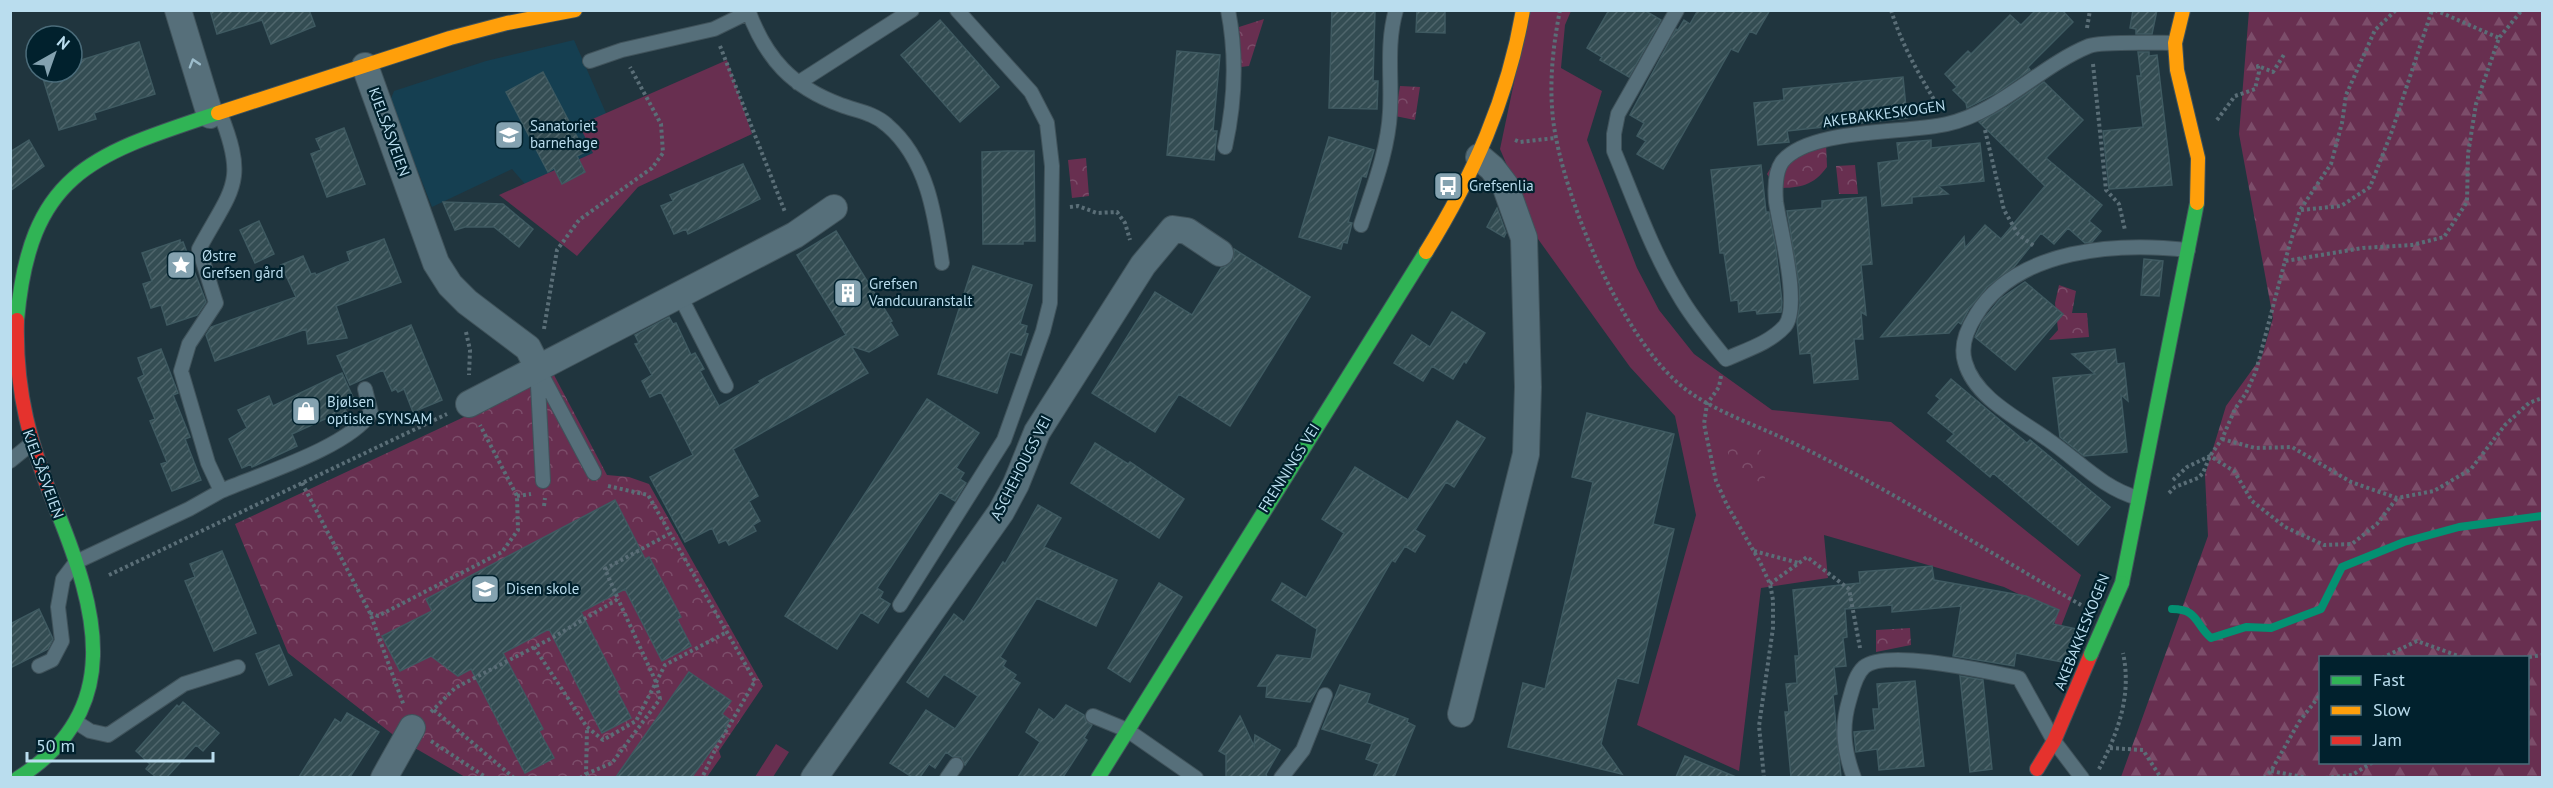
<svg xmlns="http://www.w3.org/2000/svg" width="2553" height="788" viewBox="0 0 2553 788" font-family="'PT Sans',sans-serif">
<defs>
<pattern id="forest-firs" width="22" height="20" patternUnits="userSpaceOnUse" patternTransform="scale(1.5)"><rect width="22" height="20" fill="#682f50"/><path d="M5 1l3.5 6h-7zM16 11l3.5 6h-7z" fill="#7c4d6a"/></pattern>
<pattern id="park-crowns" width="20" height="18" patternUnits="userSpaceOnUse" patternTransform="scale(1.5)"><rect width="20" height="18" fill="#682f50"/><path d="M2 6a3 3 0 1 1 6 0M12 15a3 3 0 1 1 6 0" fill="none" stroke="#7c4d6a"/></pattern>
<pattern id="building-hatch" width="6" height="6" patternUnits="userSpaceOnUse" patternTransform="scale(1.5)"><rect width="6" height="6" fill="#344d53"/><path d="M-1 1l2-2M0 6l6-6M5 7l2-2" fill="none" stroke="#4f666c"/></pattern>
</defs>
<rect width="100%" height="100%" fill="#20353e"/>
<path fill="#153f51" d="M574,40L633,175L537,198L512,169L432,207L390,101L394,91L486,61Z"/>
<path fill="#682f50" d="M1529,11H1571L1565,25L1561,68L1602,91L1587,140L1637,268L1659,310L1694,354L1772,410L1891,422L2081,575L2060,629L2037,603L2004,587L1824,535L1828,578L1761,588L1739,771L1637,725L1696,515L1675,416L1630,367L1538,239L1500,149Z
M727,60L752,134L638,187L577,256L499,195L593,153L579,125Z
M776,744L789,752L773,777H755Z"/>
<path fill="url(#forest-firs)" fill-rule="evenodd" d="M2249,11H2542V777H2121L2208,536L2205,475L2226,406L2262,356L2273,318L2239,134ZM2320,658H2528V762H2320Z"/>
<path fill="url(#park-crowns)" d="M1264,19L1249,66L1241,67L1239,27Z
M1400,86L1420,87L1415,120L1395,116Z
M1826,143L1827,167C1813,186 1800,188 1777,188L1767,174L1776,159Z
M1086,158L1089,196L1072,198L1068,160Z
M1855,165L1858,194H1839L1836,166Z
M2059,285L2076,291L2072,313H2087L2089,337L2049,340L2058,330L2055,303Z
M554,375L607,475L629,477L649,484L763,686L719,751L721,757L707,777H465L396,737L288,653L235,524Z
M1725,437L1760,445L1766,485L1731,469Z
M1910,628L1911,645L1876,652V630Z"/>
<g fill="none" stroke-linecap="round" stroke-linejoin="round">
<path stroke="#039172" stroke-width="8" d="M2172,609C2198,609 2195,624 2211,638L2246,627L2271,628L2321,609L2342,567L2404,542L2459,527L2542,516"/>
</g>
<path fill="url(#building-hatch)" stroke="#3f5a61" stroke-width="1.5" d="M210,10H309L315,26L271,44L262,20L217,34Z
M1332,10H1375L1373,81H1378L1377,109L1329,108Z
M1417,10H1445V33L1416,32Z
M1609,10H1644L1661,20L1629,77L1600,60L1602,57L1587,48Z
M1698,10H1770L1756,34L1750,31L1738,52L1731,49L1663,169L1637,154L1646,141L1637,136L1644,123L1630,115L1676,29L1678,30L1684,20L1690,24Z
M2036,10H2062L2073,22L2028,67L2030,70L1998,92L1967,108L1966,103L1953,90L1957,87L1945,74L1968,51L1971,54L2010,15L2021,25Z
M2133,10H2157L2152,34H2136V29L2130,28Z
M940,20L999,87L960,122L901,55Z
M139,42L155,94L94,113L96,119L59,130L41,72H72V43L78,61Z
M1177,51L1220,55L1213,131H1217L1214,160L1167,155Z
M2138,52H2149V56L2157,55L2172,185L2109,189L2103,131L2143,127L2137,76H2141Z
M543,72L585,152L577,156L585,172L562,184L554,168L548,172L506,92Z
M1903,77L1907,118L1787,131L1789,142L1758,145L1754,103L1784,100L1783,89Z
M2044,82L2083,120L2046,158L2102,205L2089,221L2101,231L2092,242L2085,243L2068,228L2054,244L2041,233L2014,267L1987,287L1969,309L1961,324L1958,322L1949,333L1881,337L1964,237L1965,248L1985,225L2001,239L2045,186L1979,122L2007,107Z
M344,128L365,184L327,197L311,154L321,150L316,139Z
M1329,137L1374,150L1366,177L1362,176L1348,222L1352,223L1347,243L1343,242L1341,249L1299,237Z
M29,140L44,166L10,191V152Z
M1931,140V148L1980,143L1984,181L1938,186L1948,194L1912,197V203L1882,206L1878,163L1899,160L1897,143Z
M1008,151H1034L1035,241H1023V244H983L982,152Z
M743,164L760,199L688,234L686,229L674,234L661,206L673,201L670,195Z
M1761,165L1766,212H1769L1776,249L1782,302L1781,312L1757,314L1756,310L1739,312L1738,300L1731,301L1724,253H1720L1711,170Z
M1866,197L1872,264L1861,265L1866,315L1861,312L1863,339H1854L1858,379L1814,383L1811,353L1800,354L1797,322L1800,303L1799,284L1787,211L1822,208V201Z
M443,202L503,204L533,229L519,247L494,227H465L455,230Z
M1497,208L1506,233L1504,237L1487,227Z
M259,221L274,254L255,263L240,230Z
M836,231L892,321L890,322L898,335L869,352L851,346L868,373L733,449L758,496L749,501L760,521L753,525L756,531L729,545L726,540L719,543L712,528L685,542L650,477L693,455L661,392L650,397L642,381L652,375L635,344L639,343L635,335L669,317L673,324L676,323L691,355L695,353L704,369L700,371L719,406L760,383L759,381L846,335L797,255Z
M384,239L401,282L336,306L347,338L308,344L306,329L215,361L206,335L211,327L296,297L281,265L303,256L311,274L315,273L316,275L350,261L347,252Z
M180,240V243L183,242L206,302L197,315L167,325L161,305L151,308L143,284L152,281L142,253Z
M1234,249L1310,297L1230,426L1179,394L1155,432L1092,393L1155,292L1192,315L1221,268L1227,266L1233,261Z
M2144,259L2163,261L2159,296L2141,295Z
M973,266L1032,285L1020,324L1027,326L1025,333L1028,334L1021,355L1010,352L997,393L938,374Z
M2025,282L2063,314L2015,370L1975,337L1983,320L2000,299Z
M1452,312L1485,333L1466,363L1464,361L1453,379L1432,366L1423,381L1394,363L1412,335L1430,347Z
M411,325L442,400L413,412L404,389L398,392L396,389L392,391L383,370L350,385L337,356Z
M161,349L178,393L173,395L190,437L185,439L201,480L172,491L161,464L167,462L150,421L155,419L138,378L144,375L138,358Z
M2115,349L2117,364L2124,363L2128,401L2121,395L2127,452L2084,456L2060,437L2053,378L2095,374L2072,354Z
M342,373L356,404L345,409L347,413L329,421L327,418L292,434L297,446L252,467L251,464L242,468L229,439L247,428L238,410L269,396L273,406Z
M1951,379L2027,443L2030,440L2110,507L2078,545L1993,473L1990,477L1947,441L1954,434L1928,413L1940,399L1936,396Z
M927,399L979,433L956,468L964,473L960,479L966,483L955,501L940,492L877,588L883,592L880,598L890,604L878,623L861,612L837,649L785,616Z
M1587,413L1674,434L1653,524L1674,529L1651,628L1638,683L1617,678L1601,744L1622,774L1508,747L1523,683L1545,689L1593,482L1572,477Z
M1457,421L1485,438L1454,487L1446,482L1415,530L1425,536L1415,552L1405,546L1395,562L1392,560L1310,702L1266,697L1267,686H1258L1277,655L1311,659L1317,629L1272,600L1282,583L1306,598L1344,533L1322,519L1355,467L1408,500Z
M1095,443L1128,464L1130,462L1184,499L1159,538L1071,483Z
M615,500L645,559L649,557L681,617L677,619L691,646L662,661L625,589L581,612L620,689L617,691L631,718L602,733L549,629L503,653L543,729L539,731L554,758L525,773L471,669L458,676L431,656L400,671L382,636L432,611L426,599Z
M1038,505L1061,518L1044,547L1117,580L1096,626L1037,598L1000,657L1006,661L1003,666L1016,675L1013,679L1020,683L965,765L961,757H953L946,752L935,768L929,764L920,777H912L890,763L926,710L955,729L978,696L944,674L928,697L907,682L954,614L964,622L1003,562L1005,564Z
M222,551L256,633L214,651L185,581L195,577L190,564Z
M1932,566L1934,580L2026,596L2059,610L2053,624L2077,629L2074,647L2067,663L2016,653L2014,666L1953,656L1961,606L1892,612V605L1845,609L1847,637L1843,638L1846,666L1834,667L1837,694L1833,695L1841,777H1791L1785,712H1789L1786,684L1797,683L1795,656H1799L1793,590L1860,583L1859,572Z
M1159,583L1182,597L1130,682L1108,668Z
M39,609L53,639L48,649L10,668V624Z
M279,645L292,675L269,685L256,654Z
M689,672L731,701L722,714L730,720L725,727L727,728L692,777H616Z
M1960,676L1983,680L1992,769L1970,772Z
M1915,681L1924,766L1879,770L1877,749L1856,752L1854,732L1875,730L1873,709H1879L1877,684Z
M1340,685L1370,694L1367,703L1408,719L1407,722L1415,726L1394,777H1373L1379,764L1366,759L1372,744L1322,729Z
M183,702L219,733L203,751L196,745L167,777H156L146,769L150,764L136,751L177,705L179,707Z
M1066,705L1084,715L1086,721L1092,725L1084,738L1087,740L1063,777H1018L1040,742L1026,732L1039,709L1054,720Z
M347,713L379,732L350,777H299L335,719L341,723Z
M1240,716L1254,746L1255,735L1280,750L1266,774L1267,777H1226V755L1219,751Z
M1685,756L1736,777H1676Z"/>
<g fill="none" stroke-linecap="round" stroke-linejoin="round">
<g stroke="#40535b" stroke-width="16">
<path id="lane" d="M748,10C766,59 792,87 841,105C857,111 874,113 887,125C927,159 935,214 942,263
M1677,10L1618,114L1614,134V151C1634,199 1652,251 1679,295C1692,318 1709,338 1726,359C1746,350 1770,343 1785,326C1801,306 1780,229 1776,202C1775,191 1775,172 1782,162C1809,128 1904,134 1947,124C2000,112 2040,66 2089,46C2101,41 2159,43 2175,43
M590,61L622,50L714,29L749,12
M798,83L912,10
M1225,147C1235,102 1237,56 1228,10
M1361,225C1373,188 1388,151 1390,112C1392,78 1386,44 1396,10
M679,294L726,386
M10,461L31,444
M543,481L537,366L594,473
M221,491C260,474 347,448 371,413L365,389
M2138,498C2102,488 2078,460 2047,439C2019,419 1975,398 1965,362C1960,346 1967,329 1976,315C2017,248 2118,242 2188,250
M900,605L1004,440L1043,331L1050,303L1052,166L1047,123L1031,92L957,10
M39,666L52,660L62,641L58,607L63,579L76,562L189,509L221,491L208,463L181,371L189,344L216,303L199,249C232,188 248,183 220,113
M1093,716L1127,730L1196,778
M76,722L90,731L108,735L184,684L238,667
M947,778L956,765
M1281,778L1303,750L1325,695
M1854,778C1844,751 1841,728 1849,701C1852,691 1855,675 1864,667C1886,648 1989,672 2019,678L2054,741L2082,778"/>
</g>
<g stroke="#40535b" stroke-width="28">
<path id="street" d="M178,10L210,115
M365,66L436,263L450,285L467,302L528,348L537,366
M469,404L795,235L834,208
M1461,714L1526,454L1528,387L1524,238L1505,185L1492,168L1479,157
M384,778L412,728
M814,778L1001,512L1016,484L1037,432L1143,265L1173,229L1187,231L1220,253"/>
</g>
<g stroke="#40535b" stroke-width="16">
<path id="fast" d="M17,320C30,173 91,155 218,113
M2122,583L2197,203
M18,778C126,710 97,610 57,511
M1098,778L1426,252"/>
</g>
<g stroke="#40535b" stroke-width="16">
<path id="slow" d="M2183,10L2175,43L2177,70L2198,158L2197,203
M218,113L450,38L507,23L575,10
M1426,252C1473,176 1508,98 1523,10"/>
</g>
<g stroke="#40535b" stroke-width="16">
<path id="jam" d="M17,320C15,393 30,444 57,511
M2037,769L2054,741L2091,654"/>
</g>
<path stroke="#5a6e77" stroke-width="4" stroke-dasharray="3 3" stroke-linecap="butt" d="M1560,10C1553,46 1549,82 1553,119C1562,195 1622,340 1684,388C1711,409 1745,421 1776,435C1801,446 1825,459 1849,471C1928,513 2004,561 2081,605
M1891,10C1902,46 1920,76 1939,108
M2435,10L2499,38
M2087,28L2090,10
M720,46L785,212
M2093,64L2106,190L2119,204L2125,230
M2217,120L2235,96L2255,89L2259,72L2258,66L2273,72L2285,53
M1985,130L2004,210L2018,234L2034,246
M1515,140L1520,142L1555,138
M1070,207L1078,206L1097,213L1117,212L1125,223L1130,240
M2301,210L2341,206L2370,187L2392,131L2432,10
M2285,261L2300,210L2331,164L2342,123L2346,95L2375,30L2396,10
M544,329L557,250L579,220L652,168L663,153L661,124L630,67
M466,332L470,350L469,375
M1721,376L1719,387L1707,404L1704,424L1716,481L1727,505L1760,562L1770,584L1773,600V628L1759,726L1764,778
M2222,439L2255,448L2292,447L2351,482L2397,498L2434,491L2471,469L2505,425L2529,403L2542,398
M2173,480L2187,467L2210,456L2234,471L2252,501L2285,527L2324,545L2352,544L2377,524L2397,498
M302,483L370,613L404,706
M608,486L648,495L755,681L714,752L702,778
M2169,493L2175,487L2198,478L2203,473L2210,456L2222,439L2235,409L2246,393L2256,371L2285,261L2363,248L2412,245L2444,237L2467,202L2468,154L2476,104L2499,38L2522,10
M517,496L531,494
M544,506L545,498
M1754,551L1799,563
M109,575L447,414
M1770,584L1807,557L1849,589L1860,648
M370,613L378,616L502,552L518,530L517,496L480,425
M534,647L587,727L603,740L636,721L665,665L727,632
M2382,658L2417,641L2464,658
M2523,658L2542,655
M434,710L514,778
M431,712L455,688L552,638L618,599L605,569L669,534
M431,741L487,778
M2110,748L2143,750L2161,778
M2099,769C2118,733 2132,695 2123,653
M2271,771L2308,778
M586,774L612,763L660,699L656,682L618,599
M580,778L586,774L587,728
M2264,778L2271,771L2299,722L2320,695
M2325,778L2352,775L2373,762"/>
<use href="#lane" stroke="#566f7a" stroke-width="14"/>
<use href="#street" stroke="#566f7a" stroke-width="26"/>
<use href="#fast" stroke="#30b455" stroke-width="14"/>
<use href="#slow" stroke="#ff9f0a" stroke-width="14"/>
<use href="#jam" stroke="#e5322d" stroke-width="14"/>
<g stroke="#40535b" stroke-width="16" stroke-linecap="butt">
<path id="fast-bridge" d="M2091,654L2122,583"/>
</g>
<use href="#fast-bridge" stroke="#30b455" stroke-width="14"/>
</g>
<defs><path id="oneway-chevron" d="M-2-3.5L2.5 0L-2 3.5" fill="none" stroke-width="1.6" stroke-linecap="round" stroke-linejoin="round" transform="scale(1.5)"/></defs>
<use stroke="#9cbccb" href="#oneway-chevron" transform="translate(194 63) rotate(-107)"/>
<defs>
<g id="school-square" transform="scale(1.5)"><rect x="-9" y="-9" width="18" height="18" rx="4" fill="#84a2b0" stroke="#01212d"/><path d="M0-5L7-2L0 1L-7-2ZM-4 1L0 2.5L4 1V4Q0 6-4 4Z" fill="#fff"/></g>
<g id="bus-square" transform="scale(1.5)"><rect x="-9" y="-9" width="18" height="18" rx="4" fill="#84a2b0" stroke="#01212d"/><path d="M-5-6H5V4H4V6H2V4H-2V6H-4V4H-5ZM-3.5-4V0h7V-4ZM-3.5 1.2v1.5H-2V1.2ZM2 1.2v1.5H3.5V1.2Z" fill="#fff"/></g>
<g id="sight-square" transform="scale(1.5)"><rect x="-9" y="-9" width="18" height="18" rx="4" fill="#84a2b0" stroke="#01212d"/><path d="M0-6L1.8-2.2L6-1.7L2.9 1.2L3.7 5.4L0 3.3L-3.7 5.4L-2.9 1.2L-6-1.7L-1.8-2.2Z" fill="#fff"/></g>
<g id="building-square" transform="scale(1.5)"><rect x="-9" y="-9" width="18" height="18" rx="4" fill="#84a2b0" stroke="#01212d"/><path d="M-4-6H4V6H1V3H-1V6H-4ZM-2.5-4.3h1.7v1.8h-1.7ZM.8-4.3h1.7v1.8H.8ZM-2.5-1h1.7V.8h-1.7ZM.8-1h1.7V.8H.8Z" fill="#fff"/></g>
<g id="shop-square" transform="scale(1.5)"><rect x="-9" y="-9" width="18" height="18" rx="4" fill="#84a2b0" stroke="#01212d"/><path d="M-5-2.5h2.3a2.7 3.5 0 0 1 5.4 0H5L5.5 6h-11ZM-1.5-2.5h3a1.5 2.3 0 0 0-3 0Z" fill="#fff"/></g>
</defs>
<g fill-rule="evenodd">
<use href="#school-square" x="509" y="135"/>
<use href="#bus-square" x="1448" y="186"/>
<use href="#sight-square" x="181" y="265"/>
<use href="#building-square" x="848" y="293"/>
<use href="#shop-square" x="306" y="411"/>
<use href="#school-square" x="485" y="589"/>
</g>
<g text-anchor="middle" stroke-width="4.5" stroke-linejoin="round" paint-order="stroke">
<g font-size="15" fill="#baddee" stroke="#01212d">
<text transform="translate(1884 114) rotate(-8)" y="5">AKEBAKKESKOGEN</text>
<text transform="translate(389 132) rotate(70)" y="5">KJELSÅSVEIEN</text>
<text transform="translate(1021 468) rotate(-63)" y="5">ASCHEHOUGS VEI</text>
<text transform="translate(1289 468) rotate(-58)" y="5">FRENNINGS VEI</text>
<text transform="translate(43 474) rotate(70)" y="5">KJELSÅSVEIEN</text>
<text transform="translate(2082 632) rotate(-68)" y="5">AKEBAKKESKOGEN</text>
</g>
<g font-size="15" fill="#baddee" stroke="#01212d" text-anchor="start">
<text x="530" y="131">Sanatoriet<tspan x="530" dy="17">barnehage</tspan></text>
<text x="1469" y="191">Grefsenlia</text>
<text x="202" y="261">Østre<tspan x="202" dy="17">Grefsen gård</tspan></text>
<text x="869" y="289">Grefsen<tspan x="869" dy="17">Vandcuuranstalt</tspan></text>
<text x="327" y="407">Bjølsen<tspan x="327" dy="17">optiske SYNSAM</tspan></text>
<text x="506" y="594">Disen skole</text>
</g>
</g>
<rect width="2553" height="788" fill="none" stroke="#baddee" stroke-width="24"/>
<rect x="2319" y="656" width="210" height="108" fill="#01212d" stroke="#4b6c7a" stroke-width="1.5"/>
<rect x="2331" y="676" width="30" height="9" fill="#30b455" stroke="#4b6c7a" stroke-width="1.5"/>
<text x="2373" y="686" font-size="18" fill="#baddee">Fast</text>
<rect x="2331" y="706" width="30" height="9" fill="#ff9f0a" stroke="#4b6c7a" stroke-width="1.5"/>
<text x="2373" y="716" font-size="18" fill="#baddee">Slow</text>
<rect x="2331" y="736" width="30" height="9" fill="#e5322d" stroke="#4b6c7a" stroke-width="1.5"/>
<text x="2373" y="746" font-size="18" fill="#baddee">Jam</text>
<g transform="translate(54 54) rotate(40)"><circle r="28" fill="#01212d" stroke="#4b6c7a" stroke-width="1.5"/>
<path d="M0-4.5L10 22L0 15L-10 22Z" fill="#84a2b0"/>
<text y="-9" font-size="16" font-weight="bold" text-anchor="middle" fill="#baddee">N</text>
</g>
<path d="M27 752v9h186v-9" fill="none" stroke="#baddee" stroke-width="3"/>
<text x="36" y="752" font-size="18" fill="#baddee" stroke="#01212d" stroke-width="4.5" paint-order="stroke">50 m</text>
</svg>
